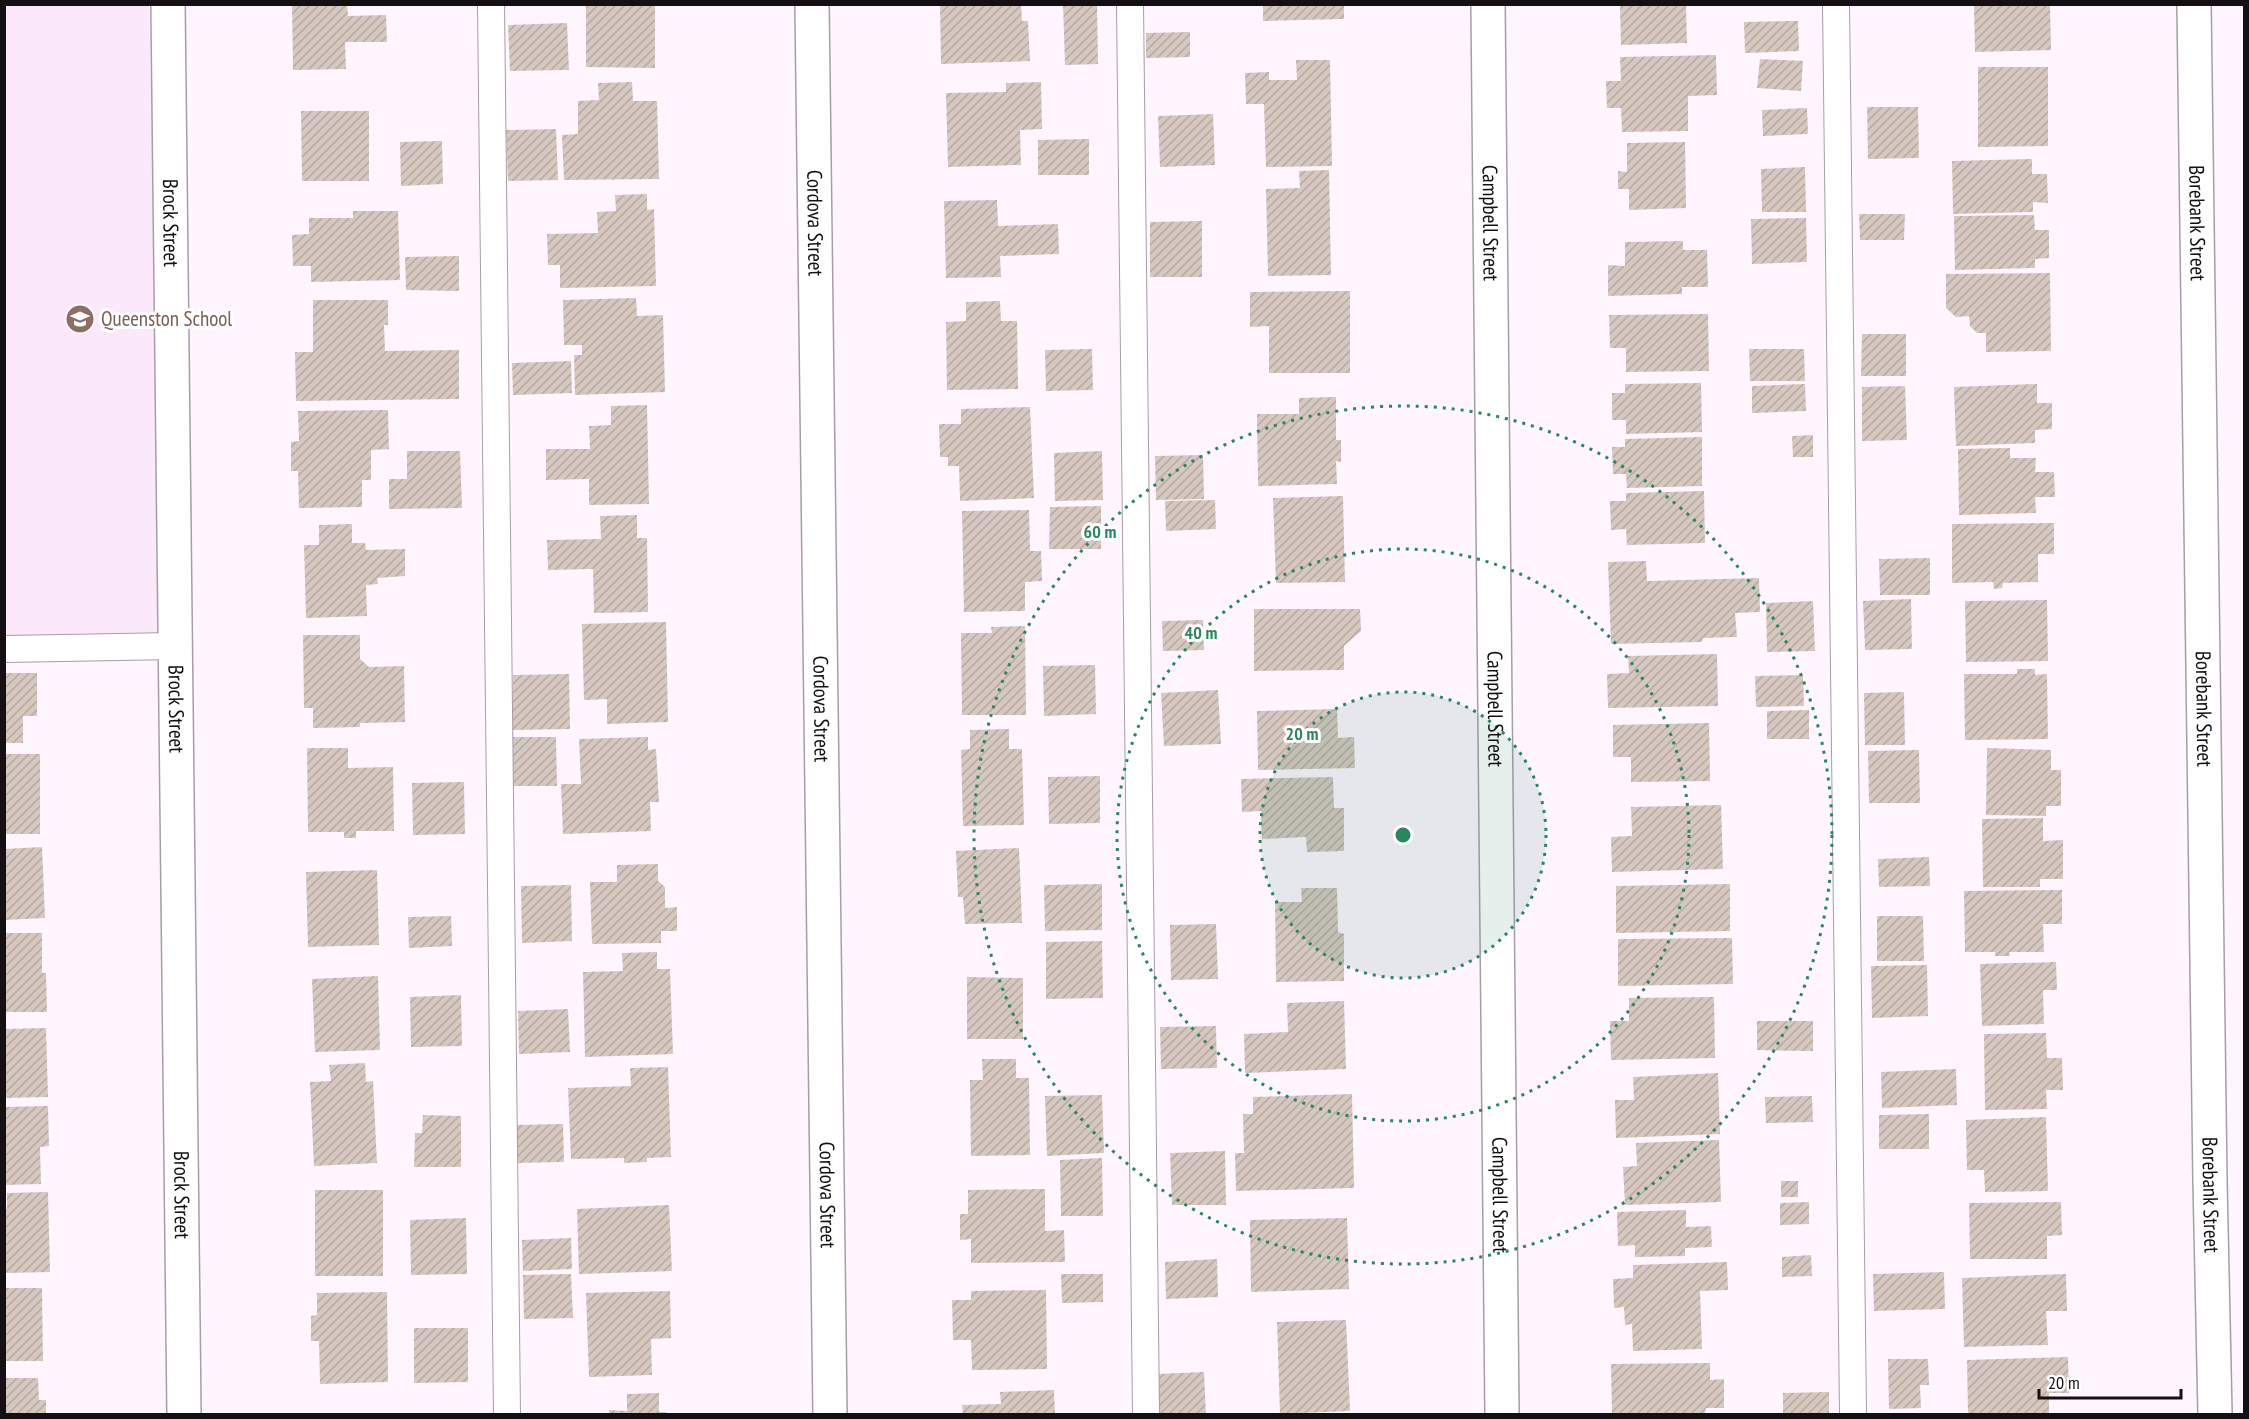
<svg xmlns="http://www.w3.org/2000/svg" width="2249" height="1419" viewBox="0 0 2249 1419" font-family="'PT Sans Narrow',sans-serif">
<defs>
<pattern id="building-hatch" width="6" height="6" patternUnits="userSpaceOnUse" patternTransform="scale(1.5)"><rect width="6" height="6" fill="#d6c7bf"/><path d="M-1 1l2-2M0 6l6-6M5 7l2-2" fill="none" stroke="#b7aaa3"/></pattern>
</defs>
<rect width="100%" height="100%" fill="#fff5ff"/>
<path fill="#fbe9fb" d="M4,5H149L163,633L5,636Z"/>
<path fill="url(#building-hatch)" d="M292,4H347L348,16L386,15L387,42H345L346,69L293,70Z
M586,4H655V68L586,67Z
M940,4H1021L1022,21H1028L1030,61L941,64Z
M1063,4H1097L1098,64L1065,65Z
M1263,4H1344V19L1263,21Z
M1620,4H1686L1687,43L1621,45Z
M1974,5H2050L2051,50L1975,52Z
M1798,21L1799,51L1745,53L1744,22Z
M567,23L569,70L510,71L508,25Z
M1190,32V57L1146,58V33Z
M1716,55L1717,95L1688,96V131L1622,132L1621,108H1607L1606,81H1621L1620,57Z
M1760,59L1803,61L1801,91L1757,88Z
M1296,60H1330L1332,166L1266,167L1264,104H1246L1245,73L1269,72V80H1297Z
M1978,67H2048V146L1978,147Z
M632,82L633,101H657L659,179L564,180L562,135L578,134V101L599,100L598,83Z
M1041,82L1042,129L1020,130L1021,165L948,167L946,93L1006,92V83Z
M1867,107H1918L1919,158L1868,159Z
M1807,108L1808,134L1763,136L1762,110Z
M301,111H369V181H302Z
M1213,114L1215,165L1160,167L1158,116Z
M556,129L558,180L508,181L506,130Z
M1089,139V175H1038V140Z
M442,141L443,184L401,186L400,142Z
M1685,142L1686,208L1629,210V189H1618V171L1627,172V143Z
M2032,159V174H2047L2048,203L2033,202V212L1953,214L1952,161Z
M1805,167L1806,212H1762L1761,169Z
M1329,170L1331,275L1268,276L1266,189L1300,188L1299,171Z
M647,194V210L654,209L656,286L560,288V265H548L547,234L598,233L597,212L616,211L615,195Z
M997,200L998,226L1058,224L1059,254L1000,256L1001,277L946,278L944,201Z
M353,211H398L400,280L311,282V266H293L292,235L309,234V218H353Z
M1859,214H1905L1904,240H1860Z
M2034,215L2035,230H2049V258L2035,259V268L1955,270L1954,216Z
M1806,218L1807,262L1752,264L1751,219Z
M1202,221V277H1150V222Z
M1683,241V250H1707L1708,287H1682V294L1608,296V265L1625,266V242Z
M459,256V291L406,290L405,257Z
M2050,273L2051,351L1986,352V333H1977L1970,326L1969,316L1956,317L1946,308V274Z
M1350,291V373H1269V326L1250,327V292Z
M636,298L637,316L663,315L665,392L575,395L574,355H582V345H564L563,300Z
M313,300H388V325H384L385,351L459,350V399L296,401L295,352H313Z
M1000,301L1001,321H1017L1018,389L947,390L946,322L966,321V302Z
M1708,314L1709,371L1626,372V348H1610L1609,315Z
M1862,334H1906V376H1861Z
M1092,349L1093,390L1046,391L1045,350Z
M1749,349H1804L1805,381H1750Z
M571,361L572,393L513,395L512,363Z
M1701,383L1702,432L1626,434V420H1612V393H1625V384Z
M1805,384L1806,411L1752,413V386Z
M2037,384V403H2052V429L2035,430V443L1956,446L1954,387Z
M1905,386L1907,440L1862,441V387Z
M1336,397V440H1341V462L1336,461L1337,484L1258,486L1257,414H1299V398Z
M647,405L649,504L589,505V479L546,480V449H590L589,426L611,425V406Z
M1030,407L1034,498L960,501L959,466H948V457H940L939,424H961V409Z
M388,410L389,449L371,450V480H362V507L299,508L298,471H291V442L299,441L298,411Z
M1813,435V457H1793L1792,436Z
M1702,437V486L1627,488L1626,474H1613L1612,447H1625V439Z
M2010,448V458H2036L2035,472H2054L2055,497H2035L2036,513L1959,515L1958,449Z
M407,451H460L462,508L389,509V479H407Z
M1102,451L1103,500L1055,501L1054,453Z
M1203,455L1204,499L1156,500L1155,456Z
M1704,491L1705,543L1627,545L1626,529L1611,530L1610,501H1626V493Z
M1343,496L1345,582L1276,583L1273,498Z
M1215,500L1216,529L1166,531L1165,501Z
M1101,506V549H1049L1050,507Z
M1029,510L1030,551H1041L1042,581L1025,582V611L964,612L962,511Z
M637,515V538H647L648,612L594,613L593,569L548,570L547,540L601,539L600,516Z
M2054,523V554H2038V582L2003,583L2002,588L1994,589L1993,582L1952,583V524Z
M352,524V543H365L366,550L405,549V576L377,578L378,584L366,585L367,616L306,618L304,545H319V525Z
M1930,558V595H1880L1879,559Z
M1646,561L1647,581L1759,578L1760,612L1735,613L1737,637L1703,638L1702,642L1611,644L1608,562Z
M1911,599L1912,649L1865,650L1863,601Z
M2047,600L2048,661L1966,662L1965,601Z
M1813,601L1815,651L1767,652L1766,603Z
M1254,609H1360L1361,631L1344,646V670L1254,671Z
M1203,620L1204,650L1163,651L1162,621Z
M666,622L668,722L607,724V699L584,700L582,624Z
M1025,626L1026,715H962L961,633H992L991,627Z
M303,635H360V659L369,667L404,666L405,722L360,723V727L313,728V708H304Z
M1717,654L1718,706L1608,708L1607,674L1629,673L1628,656Z
M1095,665L1096,714L1044,716L1043,666Z
M2017,669H2035V675L2047,674L2048,739L1965,740L1964,674H2017Z
M4,673H37V716H23V743H4Z
M569,674L570,729L513,730V675Z
M1803,675L1804,706L1756,707L1755,676Z
M1218,690L1221,744L1164,746L1161,693Z
M1904,692L1905,745H1865L1864,693Z
M1337,709L1338,738L1354,737L1355,768L1258,770L1257,711Z
M1809,710V739H1767V711Z
M1709,723L1710,781L1631,782V757H1613V725Z
M1009,729V749H1022L1024,825L963,826L961,750L970,749V730Z
M511,737H556L557,786H512Z
M648,737V750L656,749L659,802H650L651,831L563,834L561,784H581L579,739Z
M307,748H348V768L393,767L394,831H356V838H344V832H308Z
M1987,748L2051,750V770H2061V806H2046V816L1986,815Z
M1919,750L1920,803H1869L1868,751Z
M4,754H40V834H4Z
M1100,776V823L1049,824L1048,777Z
M1333,777L1334,808H1344V851L1307,852L1306,837L1262,839L1261,811L1242,812L1241,779Z
M464,782L465,834L413,835L412,783Z
M1721,805L1723,869L1612,872L1611,837L1632,836L1631,807Z
M2043,818V841L2063,840V879H2040V887H1983L1982,819Z
M42,847L45,918L4,920V849Z
M1019,848L1022,923L965,924L963,897H958L956,851Z
M1929,857L1930,886L1879,887L1878,859Z
M658,864V881L665,887V908L677,907V931H661V943L592,944L590,882H617V865Z
M377,870L379,945L308,947L306,872Z
M1102,884V930L1045,931L1044,885Z
M1730,884V931L1616,933V886Z
M571,885L572,941L522,943L521,886Z
M1301,888H1337L1338,932L1344,934V981L1276,982L1275,902H1302Z
M2062,890V924H2043L2044,952H2009L2010,956H1995V952H1965L1964,891Z
M451,916L452,946L409,948L408,917Z
M1877,916H1923L1924,961H1877Z
M1216,924L1218,979L1171,980L1170,925Z
M4,933H42V973H46L47,1012H4Z
M1732,938L1733,984L1618,986V939Z
M1102,941L1103,998L1046,999V942Z
M657,952V969H670L673,1054L585,1057L583,972L623,971L622,953Z
M2056,962L2057,990H2043L2044,1024L1982,1026L1980,964Z
M1927,965L1928,1016L1872,1018L1871,966Z
M378,976L380,1050L315,1052L312,979Z
M967,977L1023,978V1039H967Z
M461,995L462,1046L411,1047L410,997Z
M1714,997L1715,1058L1611,1060L1610,1021H1629V998Z
M1344,1001L1346,1069L1245,1073L1244,1034L1288,1032L1287,1003Z
M568,1009L570,1052L519,1054L518,1011Z
M1757,1021H1813V1051L1757,1050Z
M1216,1026L1217,1068L1161,1069L1160,1027Z
M46,1028L48,1097L4,1098V1029Z
M2046,1033L2047,1058H2062L2063,1090H2046L2047,1109L1985,1110L1984,1034Z
M982,1059H1016V1078H1029L1030,1155L971,1156L970,1080H983Z
M365,1063L366,1082L373,1081L377,1163L314,1166L310,1082L331,1081L329,1065Z
M668,1067L671,1157L647,1158V1162L624,1163V1158L571,1159L568,1088L631,1086L630,1068Z
M1956,1069L1957,1105L1882,1108L1881,1072Z
M1718,1073L1720,1134L1616,1138L1615,1100H1634L1633,1077Z
M1352,1094L1354,1188L1236,1191L1235,1153H1244L1243,1114H1253V1097Z
M1102,1095L1104,1153L1047,1156L1045,1096Z
M1812,1096L1813,1122L1766,1123L1765,1097Z
M48,1106L49,1146L40,1147L41,1184L4,1185V1107Z
M1929,1114V1149H1879V1115Z
M423,1115L461,1116V1167H414L415,1133H422Z
M2046,1117L2048,1191L1985,1192L1984,1170H1967L1966,1120Z
M563,1124L564,1162L517,1163L516,1125Z
M1719,1140L1721,1202L1625,1205L1623,1167L1637,1166L1636,1143Z
M1225,1151L1226,1205H1172L1170,1153Z
M1102,1158L1103,1216H1061L1060,1160Z
M1781,1181H1798V1197H1781Z
M1045,1189V1231L1064,1230L1065,1262L971,1263V1239L960,1240V1214H968V1190Z
M315,1190H383V1276H315Z
M48,1192L50,1272L4,1273V1210L7,1209V1193Z
M1809,1202V1224L1780,1225V1203Z
M2061,1202L2062,1235L2047,1236V1259H1970L1969,1203Z
M669,1205L672,1271L579,1274L577,1209Z
M1686,1210V1227L1711,1226L1712,1247L1685,1248V1256L1635,1257V1245L1618,1246L1617,1212Z
M466,1218L467,1274L411,1275L410,1220Z
M1347,1218L1349,1289L1251,1292L1250,1220Z
M571,1238L572,1269L523,1271L522,1240Z
M1811,1255L1812,1276L1782,1277V1257Z
M1217,1259L1218,1297L1166,1299L1165,1262Z
M1727,1262L1728,1290L1700,1291L1702,1349L1633,1351L1632,1324L1625,1325L1624,1307L1614,1308L1613,1279L1633,1278V1265Z
M1944,1272L1945,1309L1874,1311L1873,1274Z
M571,1274L573,1318L524,1319L523,1275Z
M1061,1274H1103V1302L1062,1303Z
M2066,1274L2067,1311H2046L2048,1345L1964,1347L1962,1278Z
M4,1288H42L43,1361H4Z
M1046,1290L1047,1369L972,1370L971,1340H953L952,1300H971V1291Z
M670,1291L671,1338L651,1339L652,1375L589,1377L586,1293Z
M387,1292L388,1382L320,1384L319,1341H311V1316L317,1315V1293Z
M1346,1320L1350,1411L1280,1414L1277,1322Z
M414,1328H468V1382L414,1383Z
M2068,1357L2069,1393H2049V1414H1968L1967,1360Z
M1888,1359H1928L1929,1385H1920L1921,1408L1889,1409Z
M1710,1363V1380L1724,1379V1408H1706L1705,1413L1612,1414L1611,1364Z
M1204,1372L1206,1414H1159L1158,1374Z
M4,1378H38L39,1400H46V1414H4Z
M1054,1390L1055,1414H963L962,1405L1001,1404L1000,1392Z
M1829,1392V1414H1783V1393Z
M659,1393V1412H666V1414H609V1410L627,1411V1394Z"/>
<g fill="none" stroke-linecap="round" stroke-linejoin="round">
<g stroke="#a79da8" stroke-width="28">
<path id="service" d="M491,4L507,1414
M1130,4L1146,1414
M1836,4L1853,1414
M4,649L175,646"/>
</g>
<g stroke="#a79da8" stroke-width="36">
<g id="minor">
<path id="s1" d="M168,4L184,1414"/>
<path id="s2" d="M812,4L830,1414"/>
<path id="s3" d="M1488,4L1502,1414"/>
<path id="s4" d="M2194,4L2210,1181L2215,1414"/>
</g>
</g>
<use href="#service" stroke="#fff" stroke-width="26"/>
<use href="#minor" stroke="#fff" stroke-width="33"/>
</g>
<circle cx="1403" cy="835" r="143" fill="#28875f" fill-opacity=".12"/>
<g fill="none" stroke="#28875f" stroke-width="3" stroke-dasharray="3 6">
<circle cx="1403" cy="835" r="143"/>
<circle cx="1403" cy="835" r="286"/>
<circle cx="1403" cy="835" r="429"/>
</g>
<defs>
<g id="school-disc" transform="scale(1.5)"><circle r="9.5" fill="#8d6e63" stroke="#fff"/><path d="M0-5L7-2L0 1L-7-2ZM-4 1L0 2.5L4 1V4Q0 6-4 4Z" fill="#fff"/></g>
</defs>
<g fill-rule="evenodd">
<use href="#school-disc" x="80" y="319"/>
</g>
<g text-anchor="middle" stroke-width="6" stroke-linejoin="round" paint-order="stroke">
<g font-size="21" fill="#130f13" stroke="#fff">
<text dy="7" stroke="none"><textPath href="#s1" startOffset="219">Brock Street</textPath></text>
<text dy="7" stroke="none"><textPath href="#s2" startOffset="219">Cordova Street</textPath></text>
<text dy="7" stroke="none"><textPath href="#s3" startOffset="219">Campbell Street</textPath></text>
<text dy="7" stroke="none"><textPath href="#s4" startOffset="219">Borebank Street</textPath></text>
<text dy="7" stroke="none"><textPath href="#s1" startOffset="705">Brock Street</textPath></text>
<text dy="7" stroke="none"><textPath href="#s2" startOffset="705">Cordova Street</textPath></text>
<text dy="7" stroke="none"><textPath href="#s3" startOffset="705">Campbell Street</textPath></text>
<text dy="7" stroke="none"><textPath href="#s4" startOffset="705">Borebank Street</textPath></text>
<text dy="7" stroke="none"><textPath href="#s1" startOffset="1191">Brock Street</textPath></text>
<text dy="7" stroke="none"><textPath href="#s2" startOffset="1191">Cordova Street</textPath></text>
<text dy="7" stroke="none"><textPath href="#s3" startOffset="1191">Campbell Street</textPath></text>
<text dy="7" stroke="none"><textPath href="#s4" startOffset="1191">Borebank Street</textPath></text>
</g>
<g font-size="21" fill="#785e54" stroke="#fff" text-anchor="start">
<text x="101" y="326">Queenston School</text>
</g>
</g>
<circle cx="1403" cy="835" r="9" fill="#28875f" stroke="#fff" stroke-width="3"/>
<g font-size="18" text-anchor="middle" font-weight="bold" fill="#28875f" stroke="#fff" stroke-width="6" stroke-linejoin="round" paint-order="stroke">
<text x="1100" y="538">60 m</text>
<text x="1201" y="639">40 m</text>
<text x="1302" y="740">20 m</text>
</g>
<rect width="2249" height="1419" fill="none" stroke="#130f13" stroke-width="12"/>
<path d="M2039 1389v9h142v-9" fill="none" stroke="#130f13" stroke-width="3"/>
<text x="2048" y="1389" font-size="18" fill="#130f13" stroke="#ffffff" stroke-width="4.5" paint-order="stroke">20 m</text>
</svg>
